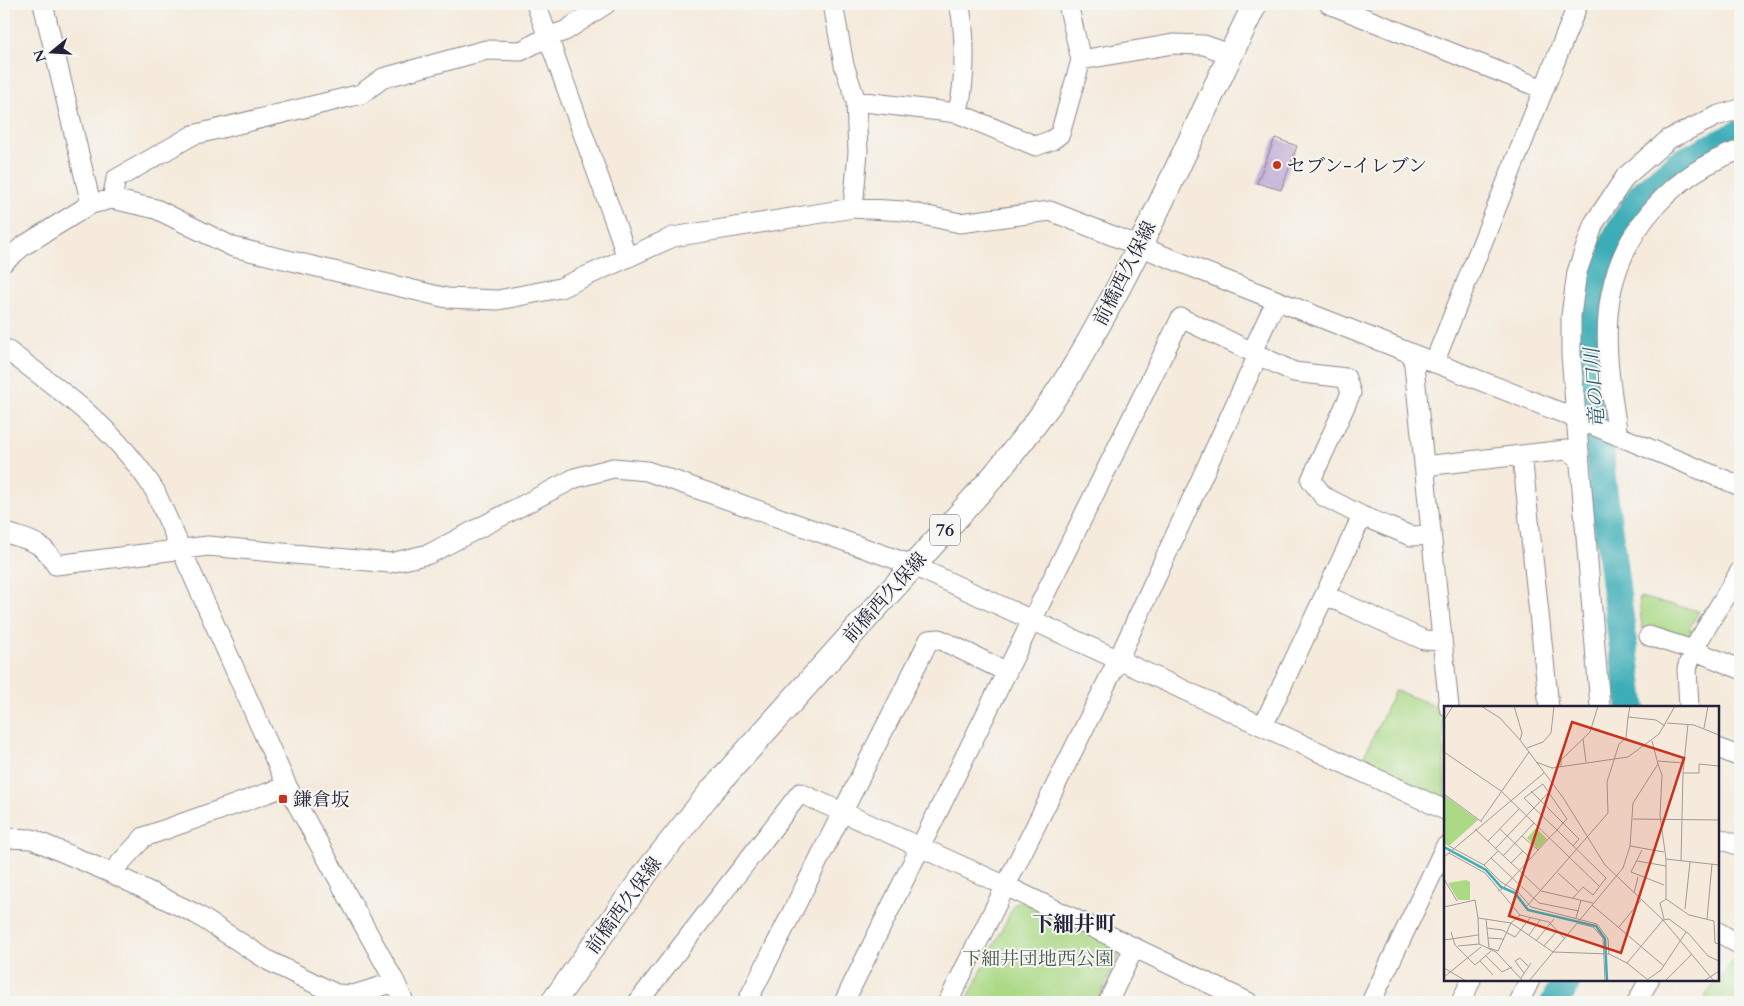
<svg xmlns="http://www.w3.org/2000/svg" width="1744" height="1006" viewBox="0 0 1744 1006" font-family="Cardo,'Noto Serif JP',serif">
<rect width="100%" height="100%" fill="#f6f6f2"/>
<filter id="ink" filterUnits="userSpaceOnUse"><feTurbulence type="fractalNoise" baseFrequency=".02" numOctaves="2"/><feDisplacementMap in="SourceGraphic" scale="10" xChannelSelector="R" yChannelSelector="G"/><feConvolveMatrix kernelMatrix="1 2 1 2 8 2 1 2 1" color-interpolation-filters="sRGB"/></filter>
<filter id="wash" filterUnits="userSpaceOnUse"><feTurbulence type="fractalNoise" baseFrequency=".0096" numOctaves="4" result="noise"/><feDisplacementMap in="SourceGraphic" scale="20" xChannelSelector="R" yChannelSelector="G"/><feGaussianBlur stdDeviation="1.12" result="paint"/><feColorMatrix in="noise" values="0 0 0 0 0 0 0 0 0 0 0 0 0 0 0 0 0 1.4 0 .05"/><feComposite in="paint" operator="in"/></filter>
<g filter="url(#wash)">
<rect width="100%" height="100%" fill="#f5eadb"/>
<path fill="#abd986" stroke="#667e60" d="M1639,597L1699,611L1689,629L1695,632L1690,640L1683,641L1642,628Z
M1395,690L1443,709L1445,796L1440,800L1360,765Z
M1021,901L1118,948L1120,955L1097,1002H966L1015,903Z
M1738,955L1740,1002H1709L1705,996Z"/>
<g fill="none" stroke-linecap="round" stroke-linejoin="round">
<path stroke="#3cadb7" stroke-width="29" d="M1631,707L1601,474L1599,427L1591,337L1597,277L1621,229L1642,195L1679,164L1740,134
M1555,1002L1567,980"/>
</g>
<g id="blocks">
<path fill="#b7a0d1" d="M1275,138L1297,146L1281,190L1257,183Z"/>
</g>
</g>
<g filter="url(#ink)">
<use href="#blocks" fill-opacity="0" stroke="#8c868b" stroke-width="1"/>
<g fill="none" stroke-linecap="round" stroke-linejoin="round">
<g stroke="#8c868b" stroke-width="21">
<path id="minor" d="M43,4L91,204
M536,4L620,236L626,257
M833,4L844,65L856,101L858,152L853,208
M1329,4L1543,89
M1081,60L1173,44L1204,45L1230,54
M856,101L957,113L1036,146L1052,140L1060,134L1081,60L1068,4
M957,113C966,86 966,31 959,4
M112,199L116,179L193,135L361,94L383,78L486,50L521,51L547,37L565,31L606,4
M4,262L23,246L91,204L112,199L156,209L233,247L447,298L498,300L560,288L673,237L853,208L904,211L960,223L1050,211L1575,418L1740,486
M4,348C61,390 117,430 155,491L287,786L395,982L404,1002
M1252,352L1276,301
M1413,356L1449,707
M1434,363L1578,4
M1618,436C1611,390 1602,339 1611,293C1625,225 1677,172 1740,150
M1522,455L1549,707
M1424,466L1566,450L1578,457
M4,532C29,541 42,540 56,565L208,546L390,563L429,554L575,478L613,468L647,471L912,565L1445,810
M1325,595L1424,640L1442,641
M1649,636L1693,650L1740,669
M1600,707L1571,355V316L1577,272L1594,223L1626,176L1669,139L1719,115L1740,109
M1689,707L1687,669L1693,650L1740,571
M1263,726L1362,516
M1718,748L1740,757
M4,838L32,839L111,873L196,914L269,961L336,994L353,995L395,982
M1718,838L1740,846
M111,873L144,837L287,786
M1718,932L1740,945
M638,1002L800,793L1006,886L1248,1002
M747,1002L929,640L939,639L1007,672
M844,1002L1181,318L1294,372L1346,378L1351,393L1311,480L1323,496L1362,516L1411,536L1431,535
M948,1002L1118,660L1258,355
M1108,1002L1134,948
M1371,1002L1445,847
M1461,1002L1471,980
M1519,1002L1530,980
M1637,1002L1649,980"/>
</g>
<g stroke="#8c868b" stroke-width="26">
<path id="major" d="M553,1002L649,869L713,789L993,477C1023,440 1052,404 1076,364C1144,249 1196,124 1255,4"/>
</g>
<use href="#minor" stroke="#fff" stroke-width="19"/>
<use href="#major" stroke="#fff" stroke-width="24"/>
</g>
</g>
<g fill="#c8321e" stroke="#f6f6f2" stroke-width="2">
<circle cx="1277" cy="165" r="5"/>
<rect x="278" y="794" width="10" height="10" rx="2.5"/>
</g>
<g text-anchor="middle" stroke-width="4" stroke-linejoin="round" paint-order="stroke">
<rect fill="#f6f6f2" stroke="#626272" stroke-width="1" x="930" y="514.5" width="30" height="31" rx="4"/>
<g font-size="18" font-weight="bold" fill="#22223b">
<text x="945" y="536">76</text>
</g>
<g font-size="19" fill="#22223b" stroke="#f6f6f2" text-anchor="start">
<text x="1287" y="172">セブン-イレブン</text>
<text x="293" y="806">鎌倉坂</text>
</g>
<g font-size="19" fill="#22223b" stroke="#f6f6f2">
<text transform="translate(1124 273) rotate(-63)" y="7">前橋西久保線</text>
<text transform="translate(884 597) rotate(-48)" y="7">前橋西久保線</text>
<text transform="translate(623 905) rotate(-54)" y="7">前橋西久保線</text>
</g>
<g font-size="19" fill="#4b5952" stroke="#f6f6f2">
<text x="1038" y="965">下細井団地西公園</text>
</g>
<g font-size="20" font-style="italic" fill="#2c5a6d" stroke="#f6f6f2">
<text transform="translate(1594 388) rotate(-94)" y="7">竜の口川</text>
</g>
<g font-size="21" font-weight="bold" fill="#22223b" stroke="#f6f6f2">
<text x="1074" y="931">下細井町</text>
</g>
</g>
<g transform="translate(1444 706)">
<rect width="275" height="275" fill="#f5eadb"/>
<path d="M0,89L34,114L5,140L0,138ZM92,122L103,133L94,143L83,132ZM22,174L26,176V194H14L4,177Z" fill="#abd986"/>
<path fill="none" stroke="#3cadb7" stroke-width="2.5" d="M0,141L42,164L57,181L71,187L84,204L152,220L161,233L163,275"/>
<path fill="none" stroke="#a19a9b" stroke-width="1" d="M37,0L56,12L76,34L120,93L161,159L219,214L270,275M70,0L78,27L76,34M186,0L184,11L212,14L221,20M0,14L9,0M223,17L250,19L275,29M260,22L264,0M139,33L142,56M83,42L99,36L107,27L110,0M0,46L57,85L155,180M214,55L239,57M92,56L108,62L184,51L215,28L231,0M214,58L218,69L216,109L222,153V193M117,61V54L146,26L154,0M239,67L244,18M87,85L135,133L129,140M0,88L38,116M189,113L275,114M37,115L85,46M31,123L97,185L149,197M56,123L86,152M78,130L94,144M44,135L75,103M5,140L40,159M186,140L220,146M51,143L105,86M198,144L187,166L220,179M54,145L40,159L57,176L74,186L87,201L153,218L164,233L165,248M5,147L41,167L76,209M59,150L90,117M0,151L100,67M47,152L95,197L135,205M222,153L275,159M193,155L222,160M237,155L239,67H255V58L275,60M67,157L79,145M114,167L134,185M0,173L13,195M54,185L58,183L75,165L105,132L113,124L119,117L123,113L99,78L80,92L90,102L113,124L162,172L149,189L139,181L129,192M190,187L194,171M222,193L245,209L270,215L271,237L275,238M148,199L220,260M83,200L164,107L163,76L175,38L182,32L184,11M0,201L31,194L34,212L67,217L109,246L165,248L183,257L204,274M241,203L246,156M76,209L105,216L120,232M34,212L35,238L52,246L79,275M132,212L137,194M42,213L45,242L54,245L67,217L76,209M220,213L216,197L222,193M263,213L268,158M133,217L149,221L159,232L161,275M175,221L197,194M43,222L58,224L71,231L86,212M7,226L11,239L31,259L47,245M85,229L96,214M44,232L60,233M0,234L34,229M92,235L110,213M14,240L35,238M100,240L113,225M42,250L58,266L68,261M36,255L49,269M183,257L219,214L225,213L245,228L264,250L275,255M0,262L22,275M80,267L71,255L76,252L85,261M0,271L37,241M77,272L87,257M203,274L217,264L242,226M85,275L179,162L186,140L189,97L214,58L208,35M221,275L248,248M260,275L275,265"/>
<path fill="#c8321e" fill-opacity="0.15" stroke="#c8321e" stroke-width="2.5" d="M128,16L240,52L177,247L65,210Z"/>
<rect width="275" height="275" fill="none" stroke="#22223b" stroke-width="2.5"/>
</g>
<rect width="1744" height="1006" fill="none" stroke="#f6f6f2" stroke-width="20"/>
<g transform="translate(52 52) rotate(252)" stroke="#f6f6f2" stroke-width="4" paint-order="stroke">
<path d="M0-4L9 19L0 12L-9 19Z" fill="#22223b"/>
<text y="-8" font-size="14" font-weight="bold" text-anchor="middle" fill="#22223b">N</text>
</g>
</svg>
